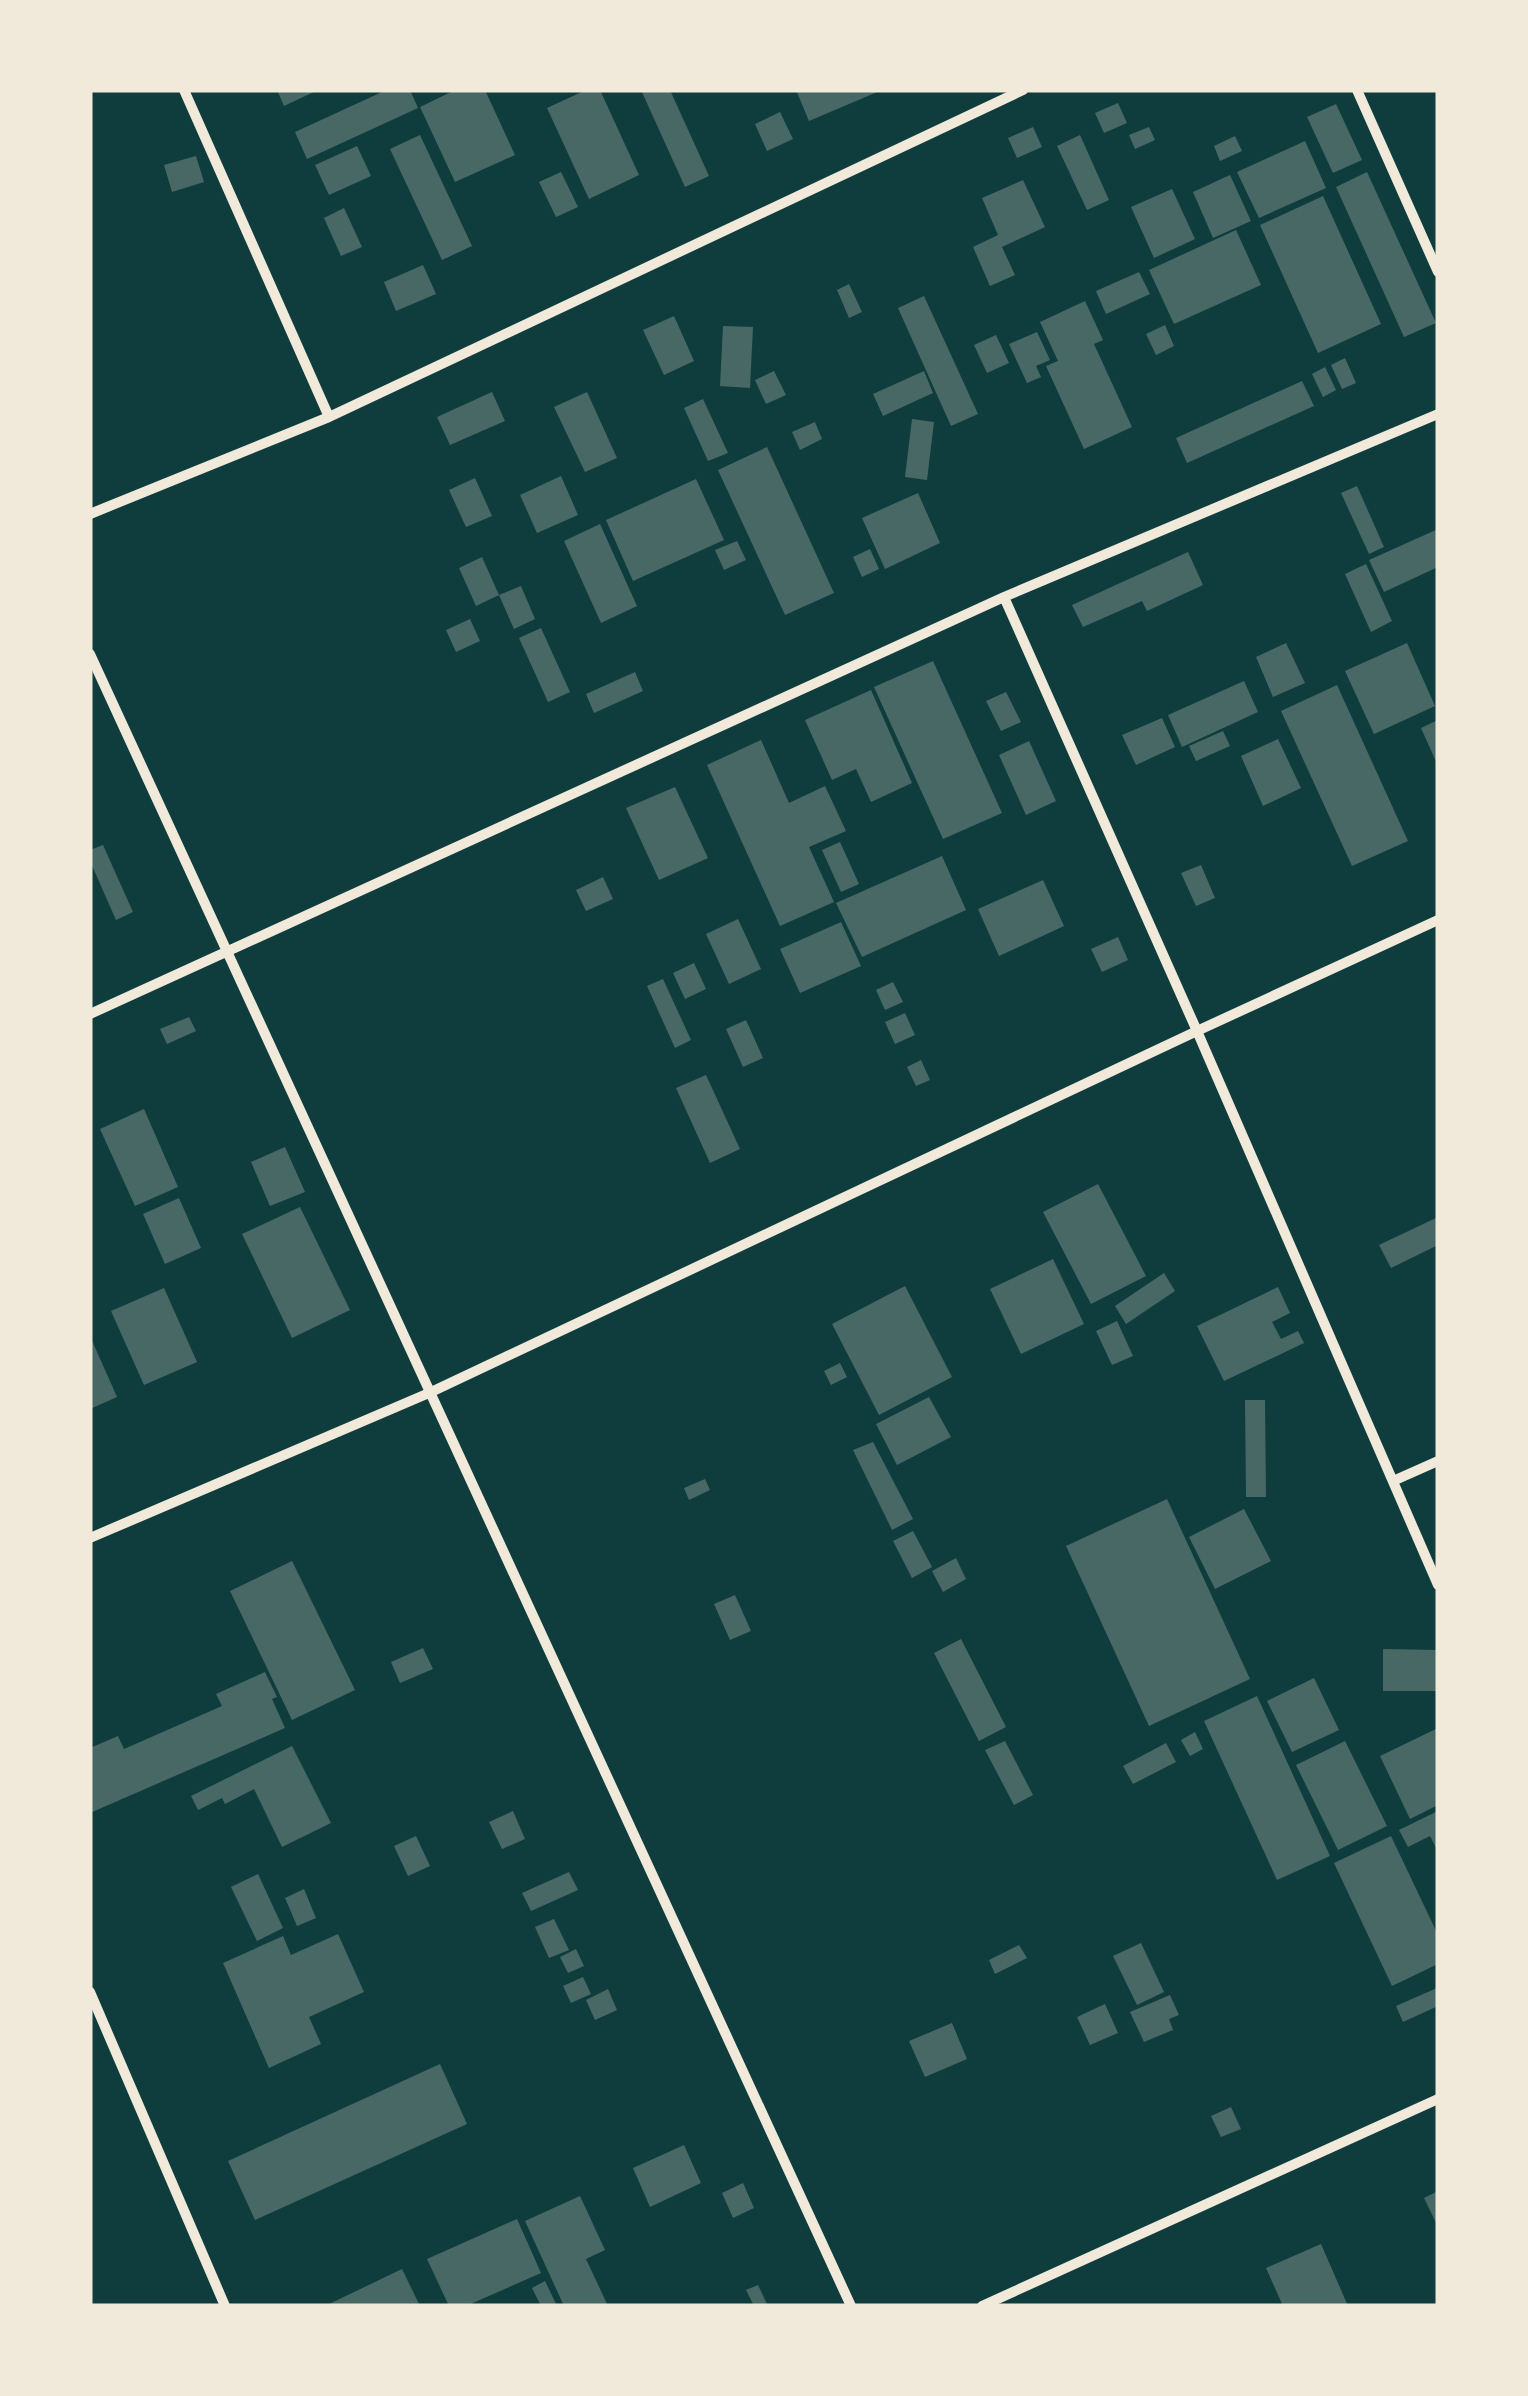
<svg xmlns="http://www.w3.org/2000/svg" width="1528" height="2396" viewBox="0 0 1528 2396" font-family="Roboto,sans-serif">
<rect width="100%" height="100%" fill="#0f3d3e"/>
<path fill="#486865" d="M277,90H318L284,106Z
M382,90H410L418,108L307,159L295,132L382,92Z
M455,90H485L515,155L455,182L420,107Z
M586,90H600L639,175L589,199L547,108Z
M641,90H670L709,176L685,187Z
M796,90H882L809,121Z
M1118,103L1127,123L1104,133L1095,113Z
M1336,104L1362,160L1333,173L1307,117Z
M780,112L793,139L767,151L755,124Z
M1033,127L1042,147L1017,158L1008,138Z
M1149,127L1155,140L1135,149L1129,135Z
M420,135L472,246L442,260L390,149Z
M1080,135L1109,200L1087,210L1057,146Z
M1235,136L1242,151L1220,161L1214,146Z
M1305,141L1326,188L1259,218L1237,172Z
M357,146L371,176L329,195L315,165Z
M196,156L204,182L172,192L164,165Z
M561,172L578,207L556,217L539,182Z
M1367,172L1436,323L1404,337L1336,187Z
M1230,175L1251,221L1213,238L1193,192Z
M1023,180L1045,227L1002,247L1015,275L990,286L973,247L998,235L982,198Z
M1172,189L1195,239L1154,258L1131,207Z
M1323,196L1381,324L1318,353L1260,225Z
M344,208L362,247L341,256L324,218Z
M1236,230L1261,285L1174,324L1149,270Z
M423,265L436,294L396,311L384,282Z
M1139,272L1150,294L1106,314L1096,291Z
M849,284L862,312L849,318L837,290Z
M924,296L978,414L951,426L898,308Z
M1085,301L1103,340L1094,344L1132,427L1084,449L1046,366L1058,361L1040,322Z
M674,316L694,361L664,375L643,330Z
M1165,325L1174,346L1156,355L1146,334Z
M723,326L753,327L750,388L720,386Z
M1037,332L1050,360L1036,366L1041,377L1027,383L1009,344Z
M996,335L1009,363L987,373L974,345Z
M1345,358L1356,383L1342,389L1331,365Z
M1325,367L1336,390L1323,397L1312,374Z
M774,371L786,395L766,404L755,380Z
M924,371L933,393L883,416L873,394Z
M1302,381L1314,406L1187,463L1176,438Z
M492,392L505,421L450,445L437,417Z
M587,392L617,458L585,472L554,407Z
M703,399L728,453L708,461L684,408Z
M912,419L934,422L927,480L905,477Z
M815,422L822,439L800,450L792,432Z
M767,447L834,593L785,615L718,470Z
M561,476L578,515L537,533L520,495Z
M475,478L492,516L466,527L449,490Z
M696,479L724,540L633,581L606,520Z
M1357,486L1384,547L1369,554L1341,493Z
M918,493L940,543L885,569L862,518Z
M600,524L637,606L601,623L564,541Z
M1438,529V567L1384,592L1369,560Z
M737,541L746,560L724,570L715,550Z
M870,549L879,569L862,577L853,557Z
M1188,552L1203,585L1147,611L1142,601L1083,627L1072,605Z
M482,557L499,595L476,606L459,568Z
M1366,564L1392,621L1371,632L1345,574Z
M521,586L535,619L514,629L499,595Z
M470,619L480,641L456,652L446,630Z
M541,628L570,692L548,702L519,638Z
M1286,643L1305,683L1273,697L1256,657Z
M1407,643L1435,706L1374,734L1345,671Z
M933,661L1002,813L943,839L874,687Z
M635,672L643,691L594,713L586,694Z
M1244,681L1258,712L1182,747L1168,715Z
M1337,685L1408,841L1352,866L1281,711Z
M871,690L912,783L871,802L856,769L832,780L805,720Z
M1006,692L1021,722L1001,731L986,701Z
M1162,718L1175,747L1136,765L1122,735Z
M1438,720V766L1421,728Z
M1223,731L1230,746L1196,761L1189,746Z
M1278,739L1301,788L1263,806L1241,756Z
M761,740L789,803L825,786L846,831L809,847L834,902L780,926L707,765Z
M1029,741L1056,801L1026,815L999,755Z
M675,787L708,858L659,880L626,808Z
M840,842L859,884L841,892L822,850Z
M103,845L133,912L116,920L90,861V850Z
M942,856L966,910L862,957L836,903Z
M1201,865L1215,898L1196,906L1181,873Z
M603,877L613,899L586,911L576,890Z
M1043,880L1064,926L999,956L978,909Z
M738,919L761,969L729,984L706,934Z
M841,922L861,966L800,993L780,949Z
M1118,937L1128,960L1102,972L1091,949Z
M694,963L706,989L685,999L673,973Z
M663,979L691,1040L675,1048L647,986Z
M893,982L903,1002L885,1010L876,990Z
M905,1013L915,1035L895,1044L885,1022Z
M189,1017L196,1031L167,1044L160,1029Z
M746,1020L763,1058L743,1067L726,1029Z
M921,1060L930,1080L916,1086L907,1067Z
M706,1075L740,1149L710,1163L676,1088Z
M144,1109L178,1187L135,1206L100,1129Z
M285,1147L305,1192L270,1206L251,1162Z
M1098,1184L1146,1276L1091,1304L1043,1212Z
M179,1198L201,1248L165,1264L143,1214Z
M300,1207L350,1310L292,1338L242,1234Z
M1438,1217V1245L1391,1268L1379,1245Z
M1053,1259L1084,1324L1021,1354L990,1289Z
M1164,1273L1175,1291L1126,1324L1115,1306Z
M905,1286L952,1377L879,1415L832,1324Z
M1278,1287L1290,1313L1272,1322L1281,1339L1298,1331L1304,1343L1224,1381L1197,1326Z
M164,1288L197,1362L144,1385L111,1311Z
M1117,1321L1133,1356L1112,1365L1096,1331Z
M90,1336L117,1397L90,1409Z
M840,1363L847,1377L831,1385L824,1371Z
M929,1397L951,1437L897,1465L876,1424Z
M1245,1400H1265L1266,1497H1246Z
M873,1442L913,1519L892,1530L853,1450Z
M705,1479L710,1490L689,1500L684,1488Z
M1167,1499L1250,1679L1149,1726L1066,1546Z
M1244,1509L1271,1561L1215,1589L1189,1537Z
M913,1531L932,1567L912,1578L893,1541Z
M956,1558L966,1579L943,1592L932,1571Z
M292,1561L355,1690L292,1720L230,1591Z
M735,1595L751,1631L730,1640L714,1604Z
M961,1639L1006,1727L979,1741L934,1653Z
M423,1648L433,1669L400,1683L391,1662Z
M1383,1649L1438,1650V1691H1383Z
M265,1672L277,1697L272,1699L285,1728L90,1813V1748L118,1736L124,1749L222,1706L216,1694Z
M1314,1678L1339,1730L1292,1752L1267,1701Z
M1257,1696L1330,1856L1277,1880L1204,1721Z
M1438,1728V1805L1410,1819L1380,1756Z
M1195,1732L1203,1749L1190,1756L1181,1740Z
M1005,1741L1033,1795L1014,1805L985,1750Z
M1345,1741L1387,1826L1338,1850L1296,1765Z
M1166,1743L1176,1762L1133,1784L1123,1766Z
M292,1746L331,1823L282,1847L254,1789L225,1804L222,1798L198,1810L191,1796Z
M513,1811L525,1839L502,1849L489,1822Z
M1438,1811V1852L1430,1836L1408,1847L1399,1830Z
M416,1836L430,1866L408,1876L394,1846Z
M1391,1836L1438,1935V1964L1392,1986L1334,1863Z
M569,1872L578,1890L531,1911L522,1893Z
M258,1874L283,1928L257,1941L231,1887Z
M304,1889L316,1918L297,1926L285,1898Z
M554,1919L569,1950L549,1958L535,1927Z
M338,1934L364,1992L309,2017L321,2044L269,2068L223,1963L283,1936L291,1955Z
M1141,1943L1164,1992L1137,2005L1113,1956Z
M1019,1945L1027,1958L995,1974L989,1960Z
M576,1949L584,1966L568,1973L560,1957Z
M583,1977L591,1994L571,2003L563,1986Z
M1437,1988L1438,2006L1403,2022L1396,2006Z
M608,1989L617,2010L595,2020L586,2000Z
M1170,1995L1179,2015L1169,2019L1173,2030L1144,2042L1130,2012Z
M1105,2004L1118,2033L1090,2045L1077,2017Z
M952,2023L967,2059L925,2077L909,2041Z
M440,2064L467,2124L255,2220L228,2161Z
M1231,2107L1241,2129L1221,2137L1211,2116Z
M684,2145L701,2183L650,2207L633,2168Z
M743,2183L754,2208L733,2218L722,2193Z
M1438,2191V2227L1424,2198Z
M580,2196L605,2250L586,2259L608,2306H564L525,2221Z
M517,2219L541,2273L466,2306H449L427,2259Z
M1321,2244L1348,2306H1283L1266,2268Z
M402,2269L420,2306H325Z
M545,2281L557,2306H541L532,2288Z
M758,2285L768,2306H754L746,2290Z"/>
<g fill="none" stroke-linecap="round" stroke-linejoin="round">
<path stroke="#f1e9da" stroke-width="10" d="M184,90L329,417
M1357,90L1438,272
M90,514L329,417L1023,90
M1004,597L1197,1031L1438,1585
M90,654L851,2306
M90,1014L1004,597L1438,414
M1393,1481L1438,1461
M90,1538L429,1393L1197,1031L1438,920
M90,1992L225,2306
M982,2306L1438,2099"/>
</g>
<rect width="1528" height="2396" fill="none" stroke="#f1e9da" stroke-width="185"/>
</svg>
